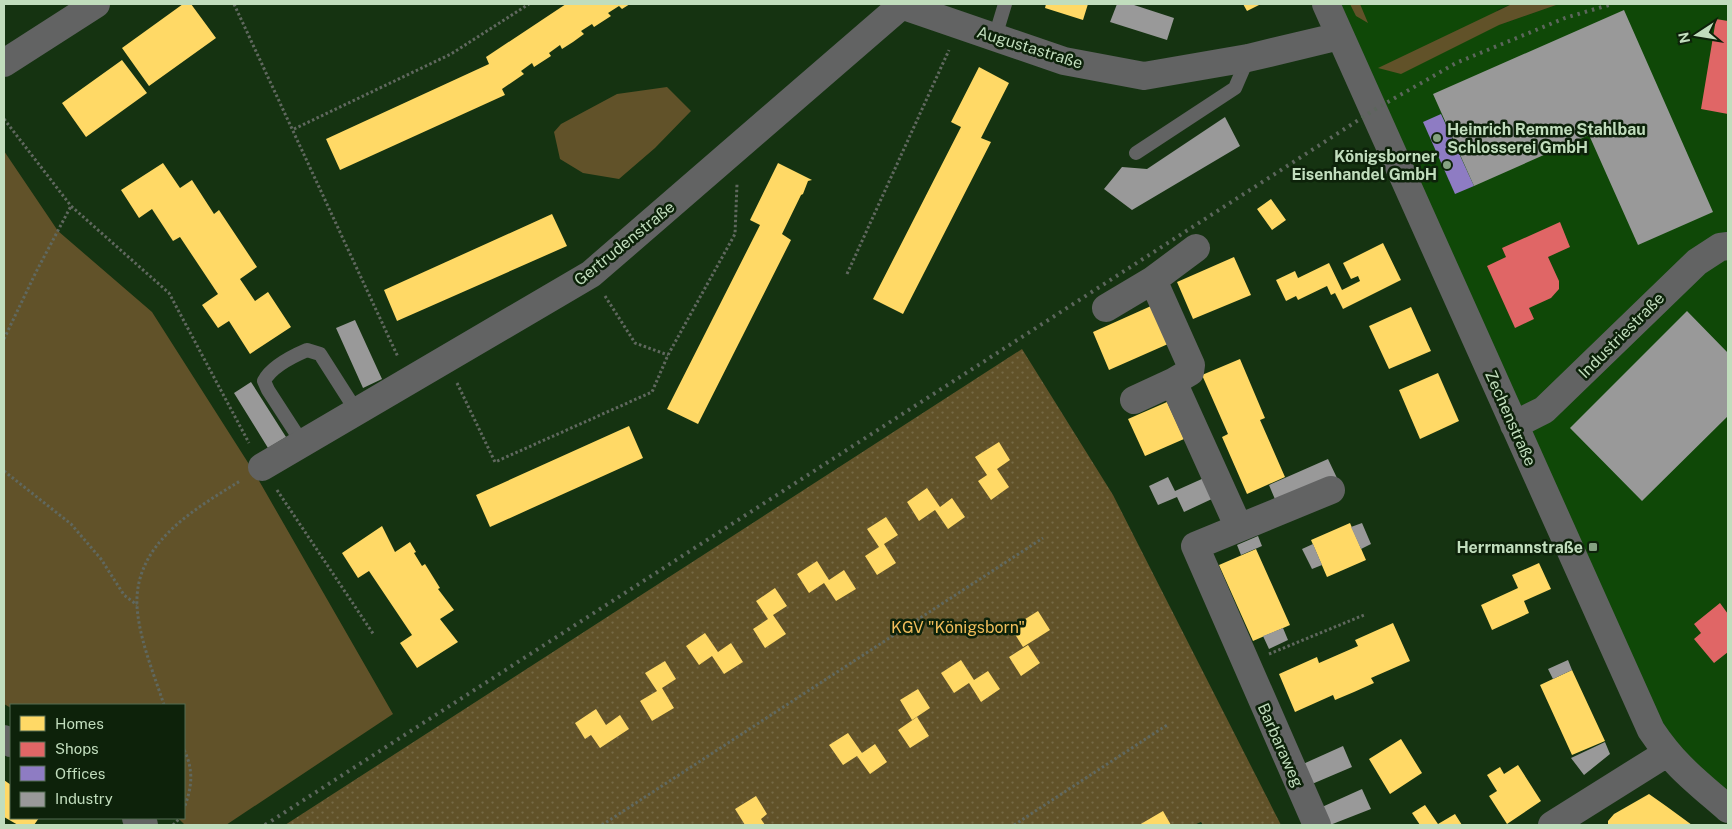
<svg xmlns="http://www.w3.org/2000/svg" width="1732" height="829" viewBox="0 0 1732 829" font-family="'Public Sans',sans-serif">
<defs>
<pattern id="garden-dots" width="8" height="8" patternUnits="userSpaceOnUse" patternTransform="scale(1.25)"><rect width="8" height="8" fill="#615229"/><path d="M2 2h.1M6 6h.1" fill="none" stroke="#766a46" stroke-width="1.8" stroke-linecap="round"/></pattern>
</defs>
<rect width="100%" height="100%" fill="#153311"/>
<path fill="#0f4807" d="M1326,4H1512L1497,10L1499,25L1559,4H1728V809L1685,774Z"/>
<path fill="#615229" d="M1350,4H1360L1368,23L1356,16Z
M1512,4H1559L1499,25L1401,74L1378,68Z
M667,87L691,111L655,148L619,179L583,173L560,159L554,132L561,124L617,94Z
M4,151L58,231L152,312L254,472L393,714L226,825H185L178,818H184V705H11V708L4,704Z"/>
<path fill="url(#garden-dots)" d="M1022,349L1113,495L1281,825H1203L1201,822L1194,825H285Z"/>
<path fill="#ffd966" d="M183,4H191L216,38L149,86L122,48Z
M566,4H630L622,9L619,6L608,13L611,16L594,27L592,24L581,31L584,34L573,42L562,49L560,45L549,53L551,56L534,67L532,63L521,71L524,74L502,89L505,95L340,170L326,139L489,64L486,57Z
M1046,4H1088L1083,20L1045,8Z
M1243,4H1261L1247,11Z
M122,60L147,93L86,137L62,103Z
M979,67L1009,83L981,138L991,142L903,314L873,299L961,127L951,122Z
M163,163L180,188L192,180L214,214L219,210L257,267L240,279L255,301L268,292L291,327L250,354L229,321L218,328L202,305L218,294L180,237L173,241L152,209L139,218L121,190Z
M778,163L812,180L808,181L803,194L801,195L782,234L791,240L698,424L667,409L760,225L750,220Z
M1271,199L1286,220L1272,230L1257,209Z
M552,214L567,246L397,321L384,290Z
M1383,243L1401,280L1343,309L1335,293L1331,295L1327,286L1298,300L1296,296L1286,301L1276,280L1295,271L1298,278L1329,263L1342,290L1360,281L1358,276L1351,279L1343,263Z
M1234,257L1251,295L1193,319L1177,282Z
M1151,306L1168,344L1109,370L1093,332Z
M1411,307L1431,351L1389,369L1369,326Z
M1240,359L1265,418L1260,420L1285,477L1247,494L1222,437L1228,434L1202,375Z
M1438,373L1459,421L1420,439L1399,390Z
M1167,402L1184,439L1145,456L1128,419Z
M629,426L643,458L490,527L476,495Z
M999,442L1010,460L997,469L1009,487L991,500L978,481L987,475L975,457Z
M927,488L940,507L952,498L965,517L948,529L935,510L919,521L907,502Z
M886,517L898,535L884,544L896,563L877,575L865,556L879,547L867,529Z
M1350,523L1366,560L1327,577L1311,540Z
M382,526L395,552L410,542L416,552L414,553L422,566L425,564L440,588L438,589L454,610L440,619L458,642L417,668L400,643L412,635L369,571L358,578L342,553Z
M1256,549L1290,625L1253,641L1219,565Z
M817,561L829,580L844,570L856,589L836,601L824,583L809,593L797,574Z
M1539,563L1551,589L1524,601L1529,613L1492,630L1481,605L1518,588L1512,575Z
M775,588L787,606L773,615L786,634L765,648L753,629L768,619L756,601Z
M1038,611L1050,630L1023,647L1011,628Z
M1393,623L1410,661L1371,678L1374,683L1354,692L1335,700L1333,695L1295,712L1279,674L1317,657L1319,663L1358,646L1355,640Z
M705,633L718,652L731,643L743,662L724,674L712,656L699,665L686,646Z
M1028,645L1040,663L1021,676L1009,657Z
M961,660L974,680L988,671L1000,689L981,702L969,683L954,693L941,673Z
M665,661L676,679L662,688L674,708L652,721L640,701L657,691L645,673Z
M1572,670L1605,741L1572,755L1540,685Z
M918,689L930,708L912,720L900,700Z
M596,709L606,725L620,715L629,729L600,748L591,735L585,739L575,723Z
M917,717L929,736L910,748L898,730Z
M848,733L862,753L875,744L887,762L870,774L857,756L843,765L829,745Z
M1401,739L1422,773L1390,794L1369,759Z
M1518,765L1541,801L1507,824L1489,796L1497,791L1487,775L1500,767L1504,774Z
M4,780L11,785V818H39L34,825H18L4,817Z
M1649,794L1666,806L1692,825H1608V821L1614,814Z
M756,796L767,814L761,819L765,825H745L735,809Z
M1425,805L1438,824L1455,814L1462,825H1420L1412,813Z
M1163,811L1171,825H1139Z"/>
<path fill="#e06666" d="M1716,19L1728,21V114L1701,109Z
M1560,222L1570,247L1548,257L1559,281V289L1551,298L1529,308L1534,319L1515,328L1487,266L1506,257L1502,248Z
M1720,603L1728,614V652L1714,663L1694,639L1701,633L1694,624Z"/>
<path fill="#8e7cc3" d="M1441,114L1474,186L1455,194L1423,122Z"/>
<path fill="#999" d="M1117,4H1131L1174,18L1167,40L1110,22Z
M1624,10L1713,212L1638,245L1589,135L1474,186L1433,94Z
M1225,117L1240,146L1132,210L1104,189L1122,167L1147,169Z
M1687,311L1728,353V416L1642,501L1570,428Z
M355,320L382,379L363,388L336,328Z
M251,382L286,437L268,448L234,393Z
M1328,459L1337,478L1277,504L1269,485Z
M1168,477L1175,491L1204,478L1214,498L1184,512L1177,497L1158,505L1149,486Z
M1362,523L1371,544L1361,549L1351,527Z
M1258,536L1262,546L1241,555L1237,545Z
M1313,544L1322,565L1312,569L1302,549Z
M1283,628L1288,640L1269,649L1263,636Z
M1568,660L1572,670L1553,679L1548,669Z
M1605,742L1610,754L1584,775L1571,758Z
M1343,746L1352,767L1312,784L1303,764Z
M1362,789L1371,809L1330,825L1322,807Z"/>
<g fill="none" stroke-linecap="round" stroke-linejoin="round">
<path stroke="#60685f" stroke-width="3" stroke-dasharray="2.5 2.5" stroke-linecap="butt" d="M234,4L398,357
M4,119L71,206L169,293L249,443
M294,129L451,54L529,4
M847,274L949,50
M605,296L635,343L668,355
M4,339L36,272L71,206
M457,383L495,462L652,392L668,355L735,234L737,184
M4,471L71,524L101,559L124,595L137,605
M277,490L374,635
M1269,654L1364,615
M164,705C154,674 139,639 137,606C134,543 195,509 240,481
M184,750C194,770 192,788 184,808
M173,825L180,818
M602,825L1043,538
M1014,825L1167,725"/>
<path stroke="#626363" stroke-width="14" d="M995,37L1005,4
M1136,153L1235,88L1248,58
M303,444L268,390L264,381C271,367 293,356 307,350L320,354L357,412"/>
<path stroke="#626363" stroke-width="28" d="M898,4L1064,61L1144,76L1248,58L1340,36
M1326,4L1651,730C1675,766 1696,781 1728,809
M4,63L96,4
M1153,280L1196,248
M1106,308L1153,280L1191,365L1190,372L1173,382
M1134,400L1173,382L1239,528
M1514,425L1544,410L1697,262L1720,247L1728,246
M262,467L591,274L902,5
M4,739L11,743
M136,818L144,825
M1317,825L1195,546L1331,490
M1552,825L1667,753"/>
<path stroke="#5c665c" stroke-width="4" stroke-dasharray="2.5 5" stroke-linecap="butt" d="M265,825L1374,110L1456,63L1565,18L1612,4"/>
</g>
<g fill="#85a281" stroke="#0d220a" stroke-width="2">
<circle cx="1437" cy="138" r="5"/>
<circle cx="1447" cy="165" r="5"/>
<rect x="1588" y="542" width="10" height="10" rx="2.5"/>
</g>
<g text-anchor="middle" stroke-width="5" stroke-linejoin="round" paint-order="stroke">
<g font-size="16" fill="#c1ddbd" stroke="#0d220a">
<text transform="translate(1030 47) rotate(17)" y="6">Augustastraße</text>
<text transform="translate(624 243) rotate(-39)" y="6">Gertrudenstraße</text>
<text transform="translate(1621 335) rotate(-45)" y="6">Industriestraße</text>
<text transform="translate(1511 418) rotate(66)" y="6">Zechenstraße</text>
<text transform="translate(1281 745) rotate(66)" y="6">Barbaraweg</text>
</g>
<g font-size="16" font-weight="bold" fill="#c1ddbd" stroke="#0d220a" text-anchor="end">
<text x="1447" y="135" text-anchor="start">Heinrich Remme Stahlbau<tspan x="1447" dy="18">Schlosserei GmbH</tspan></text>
<text x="1437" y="162">Königsborner<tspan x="1437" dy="18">Eisenhandel GmbH</tspan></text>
<text x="1583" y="553">Herrmannstraße</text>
</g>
<g font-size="16" fill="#f0bd5b" stroke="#0d220a">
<text x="958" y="633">KGV "Königsborn"</text>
</g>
</g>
<rect width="1732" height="829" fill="none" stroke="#c1ddbd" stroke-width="10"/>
<rect x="10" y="704" width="175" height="115" fill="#0d220a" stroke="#556d52"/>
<rect x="20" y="716" width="25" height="15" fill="#ffd966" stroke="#556d52"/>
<text x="55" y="729" font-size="15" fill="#c1ddbd">Homes</text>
<rect x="20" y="742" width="25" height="15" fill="#e06666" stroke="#556d52"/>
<text x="55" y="754" font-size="15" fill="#c1ddbd">Shops</text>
<rect x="20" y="766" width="25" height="15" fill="#8e7cc3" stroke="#556d52"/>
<text x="55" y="779" font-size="15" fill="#c1ddbd">Offices</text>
<rect x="20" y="792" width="25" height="15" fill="#999999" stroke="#556d52"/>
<text x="55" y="804" font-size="15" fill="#c1ddbd">Industry</text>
<g transform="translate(1697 35) rotate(258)" stroke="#0d220a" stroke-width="4" paint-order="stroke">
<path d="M0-4L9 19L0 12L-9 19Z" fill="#c1ddbd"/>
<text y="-8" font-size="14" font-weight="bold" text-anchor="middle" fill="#c1ddbd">N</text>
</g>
</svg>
